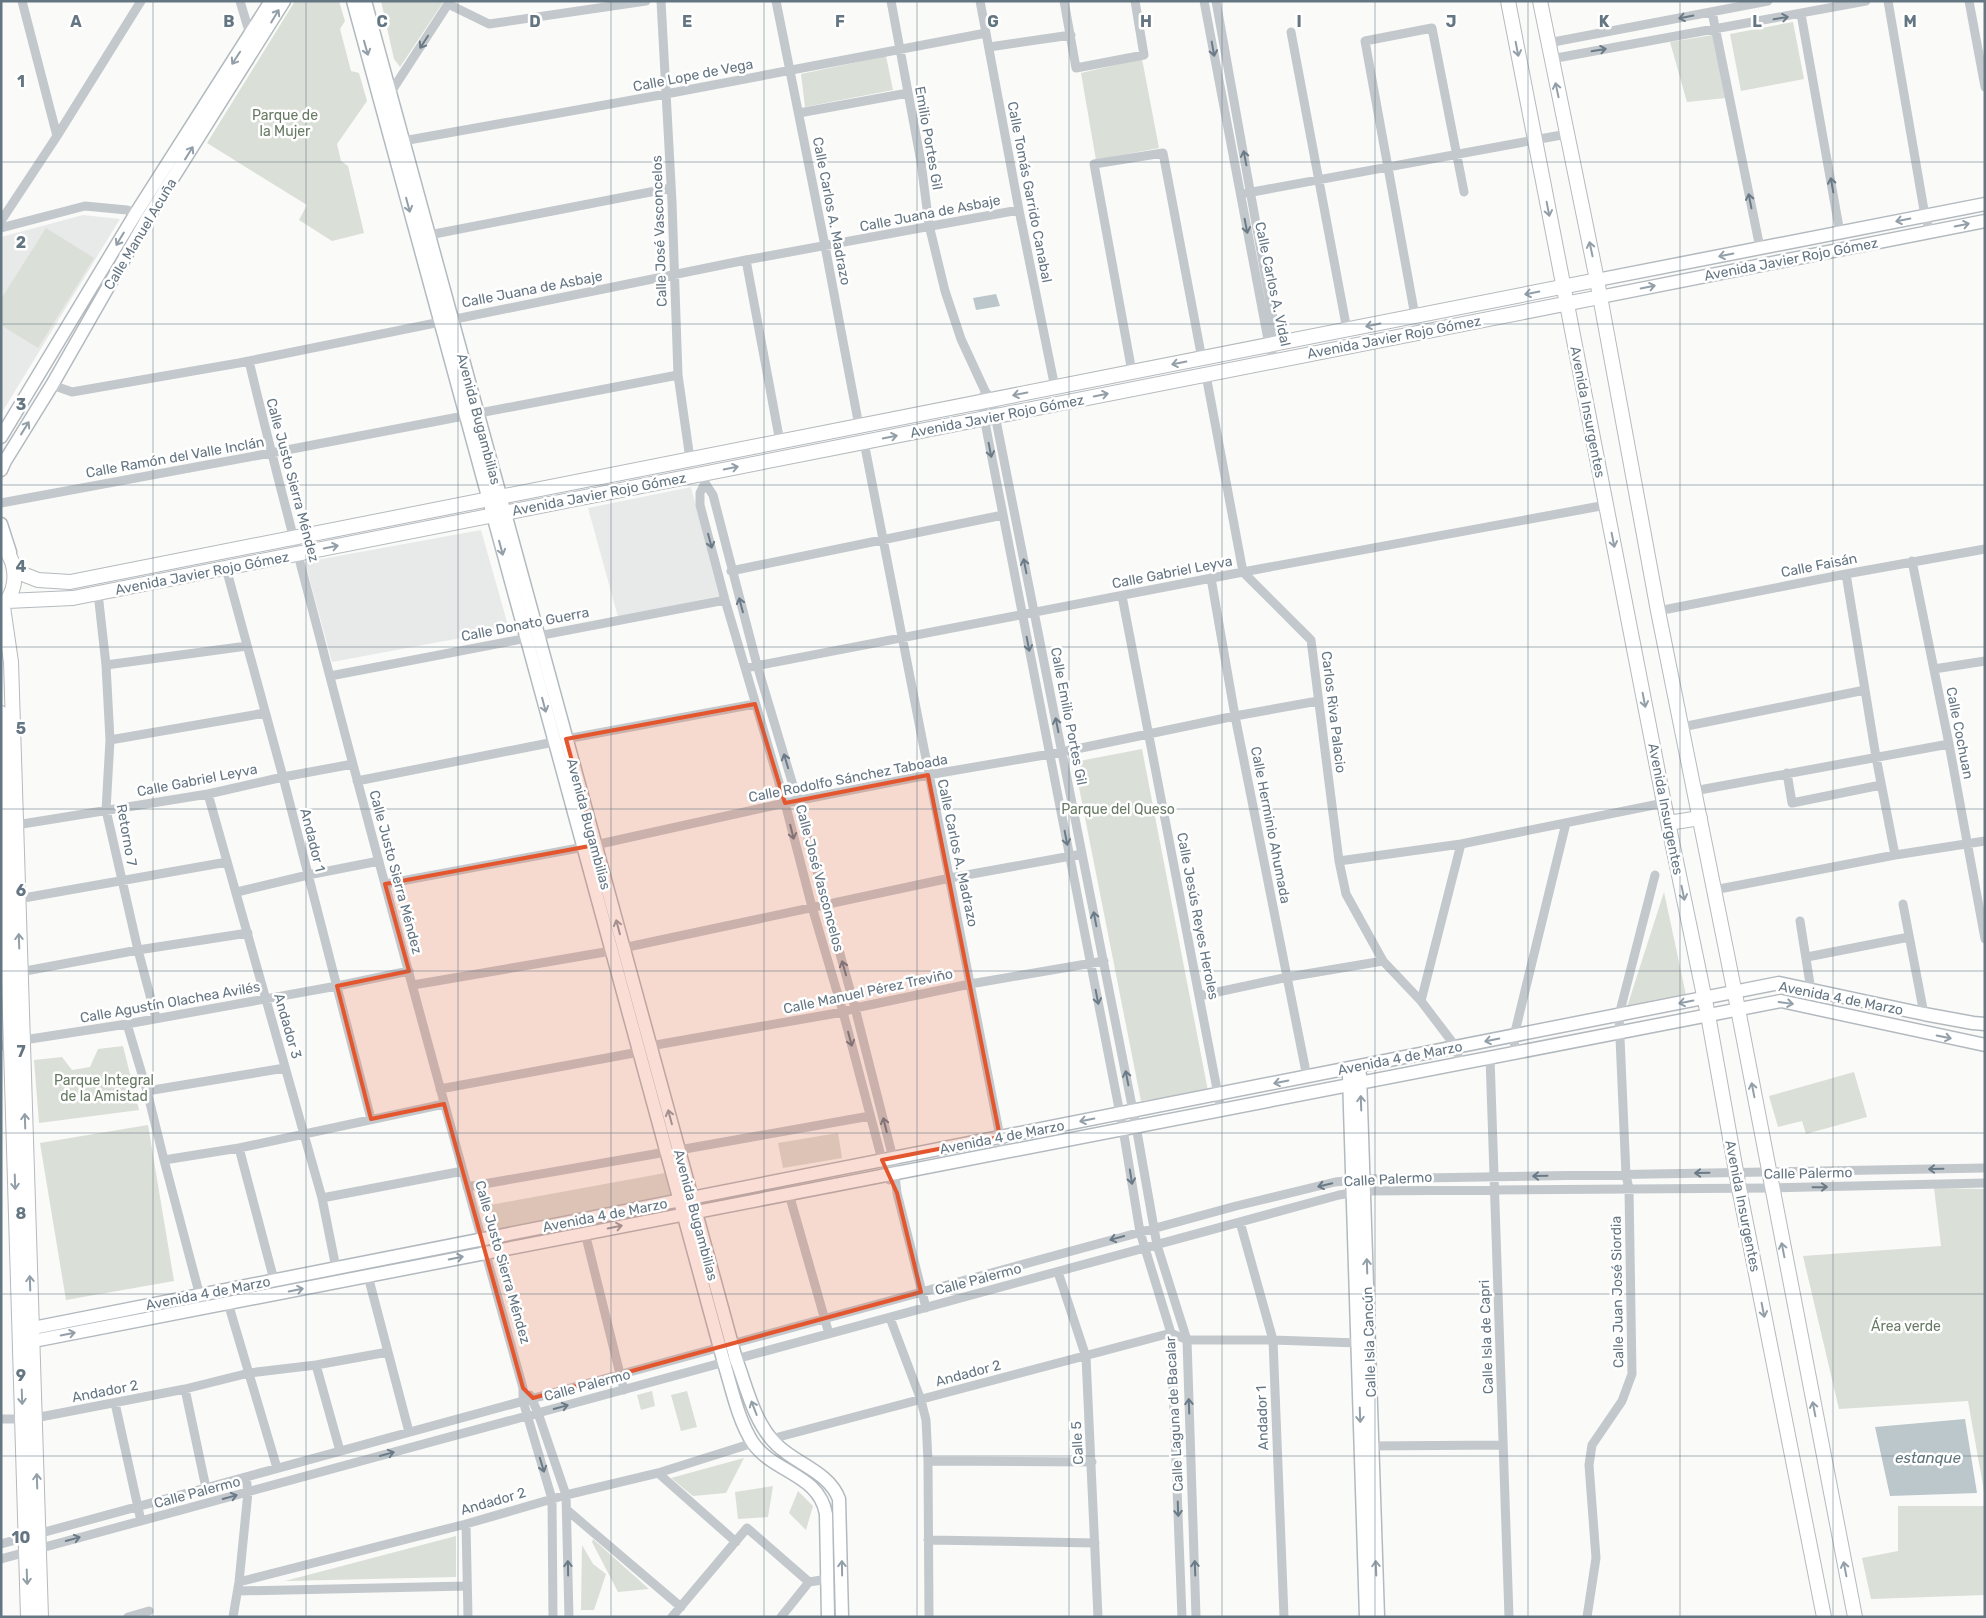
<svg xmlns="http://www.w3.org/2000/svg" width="1986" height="1618" viewBox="0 0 1986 1618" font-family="Rubik,sans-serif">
<rect width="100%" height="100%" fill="#fafaf8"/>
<path fill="#e8e9e9" d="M83,215L120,219L1,414V237Z
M691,487L719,596L618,617L588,508Z
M481,530L509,629L332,662L305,562Z"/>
<path fill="#dadfd7" d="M295,1H339L345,21L340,29L351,71L359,73L367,101L337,144L341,161L348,166L364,233L332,241L299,220L307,205L207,143Z
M381,1H444L400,67L394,59Z
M1793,22L1804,79L1741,91L1730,34Z
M1713,35L1726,98L1687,102L1670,42Z
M886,56L893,90L805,107L801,74Z
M1142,59L1159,148L1096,160L1081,73Z
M46,228L94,258L38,348L1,325V299Z
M1142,749L1208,1091L1141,1101L1074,762Z
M1664,892L1686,995L1627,1007Z
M123,1046L139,1110L39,1123L34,1060L62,1057L72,1070L90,1067L98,1049Z
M1854,1072L1867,1117L1806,1134L1802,1121L1778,1127L1769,1096Z
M148,1125L174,1281L66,1300L40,1143Z
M838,1133L842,1158L783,1168L778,1143Z
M665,1173L671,1198L497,1232L490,1205Z
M1934,1188L1985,1189V1497L1968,1401L1839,1409L1803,1256L1941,1246Z
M652,1391L655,1406L641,1410L637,1395Z
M687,1391L697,1427L681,1431L671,1395Z
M744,1458L726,1493L693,1496L671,1478Z
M773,1486L768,1517L738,1519L735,1492Z
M798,1491L813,1506L806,1530L789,1513Z
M1898,1506H1985V1595L1871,1599L1862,1558L1898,1551Z
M456,1536V1577L285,1581Z
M593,1539L649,1589L618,1592L592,1542Z
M582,1545L593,1564L606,1574L594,1610H581Z"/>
<path fill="#bbc7cb" d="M996,294L1000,306L976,310L973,298Z
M1965,1419L1977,1493L1890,1496L1875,1427Z"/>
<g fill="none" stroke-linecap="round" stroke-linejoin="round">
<g stroke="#b3babf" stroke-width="15">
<path id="secondary" d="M353,1L724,1363C732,1389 738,1420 753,1443C774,1473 819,1474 826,1514L828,1617
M365,1L736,1359C747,1388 754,1423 777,1445C796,1464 829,1472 839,1499L842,1617
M1597,280L1985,204
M1600,297L1985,221
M1,437L136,213L271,1
M1,470L5,461L52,385L147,219L284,1
M1,524L10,552
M1360,1075L1378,1617
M1349,1076L1366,1617
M23,1330L1779,983L1924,1014L1973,1023L1985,1024
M23,1343L1781,1001L1985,1045"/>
</g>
<g stroke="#b5babe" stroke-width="16">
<path id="primary" d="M1508,1L1664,803L1708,1015L1739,1188L1824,1617
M1540,1L1597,280L1658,611L1738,1009L1855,1617
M1,543C17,562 20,586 3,606
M15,571L38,580L70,582L1597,280
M7,601L73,598L1600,297
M3,607L11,662L41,1617
M1,713L28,1617
M1668,823L1700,818"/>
</g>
<path stroke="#c3c8cc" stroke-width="9" d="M22,1L57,136
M240,1L251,38
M661,1L672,202L678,375L690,459
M776,1L825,246L859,426
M891,1L921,162L929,225L945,291L961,339L985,391L992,400L1136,1126L1157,1245L1187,1340L1196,1617
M980,1L1019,210L1055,388
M1064,1L1076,68L1144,55L1135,1
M1204,1L1269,345L1275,361
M1216,1L1278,346
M1888,1L1925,216L1930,231
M1969,1L1985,87
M448,4L489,24L646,1
M1712,12L1760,248
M1801,14L1840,233
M1291,32L1347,330
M1548,43L1768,1
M989,47L1071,35
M1551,59L1866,1
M389,95L450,1
M799,113L908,93
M403,141L666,94L986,33
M1247,193L1567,134
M1,221L57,136L141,1
M1,228L85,206L127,210L140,215
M429,235L671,188
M746,260L780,442
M1415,316L1365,41L1432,28L1464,192
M249,361C274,467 303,572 330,677C392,914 457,1151 523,1388V1401L552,1499L553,1617
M1132,372L1094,164L1163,153L1202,359
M1206,375L1243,572L1311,640L1339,861L1346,894L1383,961L1421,1001L1456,1047L1460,1063
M52,385L72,392L239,363L746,260L1019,210
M982,397L981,402L1123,1129L1140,1232L1171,1333L1182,1617
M864,442L1003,1152
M704,474L705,483L713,495L757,665L798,802L855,1008L893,1158L897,1193L926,1308
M705,483L700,493V505L725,600L785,803L812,907L843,1012L886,1175L889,1180
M1,503L271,453L678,375
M1912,561L1949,744L1985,939
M226,568L283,777L371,1119
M731,571L1003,515
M1846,574L1876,757L1895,855
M1211,578L1235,716L1307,1077
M98,593L106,665L110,740L106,810L138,950L156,1018
M1122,596L1221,1110
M1658,611L1846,574L1985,549
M106,665L247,646
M745,668L1243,572L1606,505
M1934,669L1985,661
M330,676L725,600
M1682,727L1865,690
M566,739L755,704
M110,740L265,713
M1787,773L1792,803L1881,785
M357,781L554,742
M1694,791L1949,744
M208,794L322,1198L336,1268
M16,825L208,794L283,777L353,764
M1339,861L1461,844L1664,803
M385,884L595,845L785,803L928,775L1062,752L1235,716L1318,701
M1714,890L1895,855L1985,841
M237,892L308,875L379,861
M18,899L227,862
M1903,904L1924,1014
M1800,921L1811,990
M623,948L950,878L1082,854
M1807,957L1909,937
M20,972L138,950L248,933
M413,985L611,951
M1199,996L1288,977L1383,961
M1421,1001L1461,844
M127,1024L147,1091L164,1160L201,1300
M1,1046L11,1042L127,1024L337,986L409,971
M650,1046L843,1012L855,1008L970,984L1104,961
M1515,1053L1514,1036L1566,823
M1490,1057L1509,1617
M440,1089L639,1052
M147,1091L285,1068
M239,1148L274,1280
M679,1150L870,1116
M164,1160L239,1148L444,1104
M467,1187L666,1152
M789,1194L829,1334
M322,1198L463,1171
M1240,1222L1273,1340L1284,1617
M585,1233L624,1390
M1058,1272L1086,1357L1098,1617
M368,1276L409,1432
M228,1303L277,1468
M890,1318L921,1400L926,1420L928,1461L929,1617
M316,1365L340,1451
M185,1389L206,1488
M530,1395L538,1413L566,1495L569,1617
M115,1403L141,1521
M35,1418L185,1389L249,1373L316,1365L388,1352
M1,1419H22
M771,1439L1171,1333L1187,1340H1273L1358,1343
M1369,1446L1503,1445
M928,1461L1092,1462
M658,1473L736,1542
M567,1510L681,1607
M466,1524L468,1617
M928,1540L1095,1543
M1,1544L1236,1206L1335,1182L1364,1179L1985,1168
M1,1559L1339,1195L1364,1191L1771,1188L1985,1183
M239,1582L466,1524L566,1495L658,1473L753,1443
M238,1591L467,1586
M128,1617L149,1611
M233,1617L239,1582L248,1492L246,1477
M672,1617L747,1528L809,1582
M781,1617L809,1582L828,1579
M1587,1617L1596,1558L1589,1465L1592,1445L1622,1401L1632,1374L1629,1189L1626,1175L1619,1015L1655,875"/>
<use href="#secondary" stroke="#fff" stroke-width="12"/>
<use href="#primary" stroke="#fff" stroke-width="14"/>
</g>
<defs><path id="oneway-shaft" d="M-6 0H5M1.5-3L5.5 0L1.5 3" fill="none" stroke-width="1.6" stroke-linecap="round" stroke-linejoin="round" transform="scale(1.25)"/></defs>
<g stroke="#939fa8">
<use href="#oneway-shaft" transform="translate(275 16) rotate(-59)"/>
<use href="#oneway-shaft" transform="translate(366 48) rotate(74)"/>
<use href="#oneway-shaft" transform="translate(1517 49) rotate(79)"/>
<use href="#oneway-shaft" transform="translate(236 58) rotate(123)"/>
<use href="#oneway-shaft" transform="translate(1557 90) rotate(-102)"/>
<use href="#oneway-shaft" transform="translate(189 153) rotate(-58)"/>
<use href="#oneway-shaft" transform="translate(408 205) rotate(75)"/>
<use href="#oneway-shaft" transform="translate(1548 209) rotate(79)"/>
<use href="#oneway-shaft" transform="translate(1903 220) rotate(169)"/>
<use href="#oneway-shaft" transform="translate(1962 225) rotate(-11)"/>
<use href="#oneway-shaft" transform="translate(120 239) rotate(121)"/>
<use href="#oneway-shaft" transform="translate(1591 249) rotate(-102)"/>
<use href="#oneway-shaft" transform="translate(1726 255) rotate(169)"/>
<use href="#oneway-shaft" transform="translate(1648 287) rotate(-11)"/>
<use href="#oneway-shaft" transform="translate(1532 293) rotate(169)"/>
<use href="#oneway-shaft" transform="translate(1373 325) rotate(169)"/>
<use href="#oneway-shaft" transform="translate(1179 363) rotate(169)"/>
<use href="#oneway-shaft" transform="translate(1020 394) rotate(169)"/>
<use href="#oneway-shaft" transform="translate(1101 395) rotate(-11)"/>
<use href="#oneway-shaft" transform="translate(25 428) rotate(-58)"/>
<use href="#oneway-shaft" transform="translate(890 437) rotate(-11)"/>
<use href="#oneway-shaft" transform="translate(731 468) rotate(-11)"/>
<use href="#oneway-shaft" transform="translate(1613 540) rotate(79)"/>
<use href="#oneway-shaft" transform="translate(331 547) rotate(-11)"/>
<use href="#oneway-shaft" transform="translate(501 548) rotate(75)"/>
<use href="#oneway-shaft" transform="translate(1644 700) rotate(79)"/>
<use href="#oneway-shaft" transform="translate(544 705) rotate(75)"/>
<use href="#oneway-shaft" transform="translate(1683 893) rotate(78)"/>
<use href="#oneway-shaft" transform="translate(618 927) rotate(-105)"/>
<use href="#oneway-shaft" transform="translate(19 941) rotate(-92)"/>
<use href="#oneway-shaft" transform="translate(1686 1002) rotate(169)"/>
<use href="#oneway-shaft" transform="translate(1786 1003) rotate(8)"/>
<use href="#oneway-shaft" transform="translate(1944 1037) rotate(12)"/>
<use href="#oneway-shaft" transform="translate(1492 1040) rotate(169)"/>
<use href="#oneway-shaft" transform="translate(1281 1082) rotate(169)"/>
<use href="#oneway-shaft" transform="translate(1753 1090) rotate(-101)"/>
<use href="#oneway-shaft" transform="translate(1361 1103) rotate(-92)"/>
<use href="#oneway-shaft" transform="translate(670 1117) rotate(-105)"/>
<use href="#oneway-shaft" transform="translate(1087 1120) rotate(169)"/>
<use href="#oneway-shaft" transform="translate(25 1121) rotate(-92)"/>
<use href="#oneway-shaft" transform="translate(15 1182) rotate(88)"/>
<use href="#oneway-shaft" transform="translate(615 1227) rotate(-11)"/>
<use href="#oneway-shaft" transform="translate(1783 1250) rotate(-101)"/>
<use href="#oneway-shaft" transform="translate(456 1258) rotate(-11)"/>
<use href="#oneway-shaft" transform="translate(1367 1266) rotate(-92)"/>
<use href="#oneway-shaft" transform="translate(30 1283) rotate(-92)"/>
<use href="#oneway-shaft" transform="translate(296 1290) rotate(-11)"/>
<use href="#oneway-shaft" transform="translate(1763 1310) rotate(79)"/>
<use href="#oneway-shaft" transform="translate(68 1334) rotate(-11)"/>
<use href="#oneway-shaft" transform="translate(22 1397) rotate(88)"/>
<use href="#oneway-shaft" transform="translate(754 1408) rotate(-111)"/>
<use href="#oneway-shaft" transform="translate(1814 1409) rotate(-101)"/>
<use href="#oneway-shaft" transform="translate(1360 1415) rotate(88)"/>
<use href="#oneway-shaft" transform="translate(37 1481) rotate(-92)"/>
<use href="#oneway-shaft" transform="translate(842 1568) rotate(-91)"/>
<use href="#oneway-shaft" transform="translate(1376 1568) rotate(-92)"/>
<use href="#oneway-shaft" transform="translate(1845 1569) rotate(-101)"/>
<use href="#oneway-shaft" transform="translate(27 1577) rotate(88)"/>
</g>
<g stroke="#6a7a87">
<use href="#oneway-shaft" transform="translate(1686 17) rotate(169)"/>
<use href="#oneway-shaft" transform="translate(1781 18) rotate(-10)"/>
<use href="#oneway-shaft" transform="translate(424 42) rotate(123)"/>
<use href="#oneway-shaft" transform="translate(1213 49) rotate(80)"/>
<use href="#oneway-shaft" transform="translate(1599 50) rotate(-10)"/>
<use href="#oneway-shaft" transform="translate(1245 158) rotate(-101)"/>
<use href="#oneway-shaft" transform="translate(1832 185) rotate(-100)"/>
<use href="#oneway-shaft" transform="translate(1750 201) rotate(-101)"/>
<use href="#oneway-shaft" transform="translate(1246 226) rotate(79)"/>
<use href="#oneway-shaft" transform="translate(990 450) rotate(79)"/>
<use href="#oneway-shaft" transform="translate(710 541) rotate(75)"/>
<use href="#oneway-shaft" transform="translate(1025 566) rotate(-101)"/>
<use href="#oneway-shaft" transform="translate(741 605) rotate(-105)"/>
<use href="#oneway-shaft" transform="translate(1028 644) rotate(79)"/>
<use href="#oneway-shaft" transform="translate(1057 725) rotate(-101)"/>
<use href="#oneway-shaft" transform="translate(786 761) rotate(-107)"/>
<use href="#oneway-shaft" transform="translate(792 832) rotate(76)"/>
<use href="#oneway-shaft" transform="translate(1066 838) rotate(79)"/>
<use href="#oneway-shaft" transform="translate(1095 919) rotate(-101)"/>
<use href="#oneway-shaft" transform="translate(844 968) rotate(-106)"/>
<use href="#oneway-shaft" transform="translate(1097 997) rotate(79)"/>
<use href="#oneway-shaft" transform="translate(850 1039) rotate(75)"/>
<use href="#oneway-shaft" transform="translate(1127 1078) rotate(-101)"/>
<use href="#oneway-shaft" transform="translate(885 1125) rotate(-104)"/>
<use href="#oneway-shaft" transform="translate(1936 1169) rotate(179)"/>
<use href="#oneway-shaft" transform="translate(1702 1173) rotate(179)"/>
<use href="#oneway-shaft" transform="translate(1540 1176) rotate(179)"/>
<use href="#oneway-shaft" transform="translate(1131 1177) rotate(81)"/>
<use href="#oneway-shaft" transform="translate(1325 1185) rotate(167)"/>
<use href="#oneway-shaft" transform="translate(1820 1187) rotate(-1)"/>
<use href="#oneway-shaft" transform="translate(1117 1238) rotate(165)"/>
<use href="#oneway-shaft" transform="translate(1189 1406) rotate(-92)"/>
<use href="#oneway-shaft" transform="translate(561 1407) rotate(-15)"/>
<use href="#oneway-shaft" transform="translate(387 1454) rotate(-15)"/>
<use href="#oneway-shaft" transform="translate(542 1465) rotate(73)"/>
<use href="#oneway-shaft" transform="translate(230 1497) rotate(-15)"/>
<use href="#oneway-shaft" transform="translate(1178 1509) rotate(88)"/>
<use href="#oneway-shaft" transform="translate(73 1539) rotate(-15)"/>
<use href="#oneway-shaft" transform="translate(568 1568) rotate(-91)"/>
<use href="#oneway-shaft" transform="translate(1195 1568) rotate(-92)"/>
</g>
<path fill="#e4572e" fill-opacity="0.2" stroke="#e4572e" stroke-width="4" stroke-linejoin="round" d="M755,704L785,803L928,775L1000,1137L882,1160L897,1193L921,1292L533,1398L523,1388L444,1104L371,1119L337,986L409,971L385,884L595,845L566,739Z"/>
<path fill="none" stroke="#657683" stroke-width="1" stroke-opacity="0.55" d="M153,1V1617M306,1V1617M458,1V1617M611,1V1617M764,1V1617M917,1V1617M1069,1V1617M1222,1V1617M1375,1V1617M1528,1V1617M1680,1V1617M1833,1V1617M1,162H1985M1,324H1985M1,485H1985M1,647H1985M1,809H1985M1,971H1985M1,1133H1985M1,1294H1985M1,1456H1985"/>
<g text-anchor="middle" stroke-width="5" stroke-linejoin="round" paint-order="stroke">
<g font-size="14" fill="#657683" stroke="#fff">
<text transform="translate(693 75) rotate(-11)" y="5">Calle Lope de Vega</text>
<text transform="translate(929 138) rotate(80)" y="5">Emilio Portes Gil</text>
<text transform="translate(1030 192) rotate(79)" y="5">Calle Tomás Garrido Canabal</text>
<text transform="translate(832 211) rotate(79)" y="5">Calle Carlos A. Madrazo</text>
<text transform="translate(930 213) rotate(-11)" y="5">Calle Juana de Asbaje</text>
<text transform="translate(659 231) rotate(-92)" y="5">Calle José Vasconcelos</text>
<text transform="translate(140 234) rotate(-59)" y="5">Calle Manuel Acuña</text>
<text transform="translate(1791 259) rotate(-11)" y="5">Avenida Javier Rojo Gómez</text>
<text transform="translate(1273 284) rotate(78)" y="5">Calle Carlos A. Vidal</text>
<text transform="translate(532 289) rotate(-11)" y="5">Calle Juana de Asbaje</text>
<text transform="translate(1394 337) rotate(-11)" y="5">Avenida Javier Rojo Gómez</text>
<text transform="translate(1588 412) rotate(79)" y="5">Avenida Insurgentes</text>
<text transform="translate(997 416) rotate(-11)" y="5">Avenida Javier Rojo Gómez</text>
<text transform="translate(479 419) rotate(75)" y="5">Avenida Bugambilias</text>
<text transform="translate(175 457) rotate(-10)" y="5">Calle Ramón del Valle Inclán</text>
<text transform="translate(293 480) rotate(75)" y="5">Calle Justo Sierra Méndez</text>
<text transform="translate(599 494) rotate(-11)" y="5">Avenida Javier Rojo Gómez</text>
<text transform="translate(1819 565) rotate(-11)" y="5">Calle Faisán</text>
<text transform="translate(1172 572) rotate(-11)" y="5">Calle Gabriel Leyva</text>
<text transform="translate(202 573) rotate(-11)" y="5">Avenida Javier Rojo Gómez</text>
<text transform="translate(525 624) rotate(-11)" y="5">Calle Donato Guerra</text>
<text transform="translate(1334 712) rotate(83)" y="5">Carlos Riva Palacio</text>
<text transform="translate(1069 716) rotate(79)" y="5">Calle Emilio Portes Gil</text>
<text transform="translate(1960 733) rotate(79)" y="5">Calle Cochuan</text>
<text transform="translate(848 778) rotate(-11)" y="5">Calle Rodolfo Sánchez Taboada</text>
<text transform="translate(197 780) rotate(-11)" y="5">Calle Gabriel Leyva</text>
<text transform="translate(1666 809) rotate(79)" y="5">Avenida Insurgentes</text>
<text transform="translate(589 824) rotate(75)" y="5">Avenida Bugambilias</text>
<text transform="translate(1271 825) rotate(79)" y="5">Calle Herminio Ahumada</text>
<text transform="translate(127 835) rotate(80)" y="5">Retorno 7</text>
<text transform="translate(313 840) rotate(76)" y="5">Andador 1</text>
<text transform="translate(958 853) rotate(78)" y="5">Calle Carlos A. Madrazo</text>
<text transform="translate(396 872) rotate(75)" y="5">Calle Justo Sierra Méndez</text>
<text transform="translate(820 878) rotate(75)" y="5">Calle José Vasconcelos</text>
<text transform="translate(1198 916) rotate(79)" y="5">Calle Jesús Reyes Heroles</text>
<text transform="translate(868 991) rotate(-12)" y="5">Calle Manuel Pérez Treviño</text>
<text transform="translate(1841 998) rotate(11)" y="5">Avenida 4 de Marzo</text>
<text transform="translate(170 1002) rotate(-10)" y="5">Calle Agustín Olachea Avilés</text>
<text transform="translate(288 1026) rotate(74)" y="5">Andador 3</text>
<text transform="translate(1400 1058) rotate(-11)" y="5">Avenida 4 de Marzo</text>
<text transform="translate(1002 1137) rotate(-11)" y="5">Avenida 4 de Marzo</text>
<text transform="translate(1808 1173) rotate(-1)" y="5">Calle Palermo</text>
<text transform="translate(1388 1179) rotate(-3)" y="5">Calle Palermo</text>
<text transform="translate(1743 1206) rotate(79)" y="5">Avenida Insurgentes</text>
<text transform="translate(605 1215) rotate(-11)" y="5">Avenida 4 de Marzo</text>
<text transform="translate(696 1215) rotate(75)" y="5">Avenida Bugambilias</text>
<text transform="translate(503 1262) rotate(74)" y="5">Calle Justo Sierra Méndez</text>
<text transform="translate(978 1279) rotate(-15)" y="5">Calle Palermo</text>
<text transform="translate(1617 1292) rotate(-91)" y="5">Calle Juan José Siordia</text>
<text transform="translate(208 1293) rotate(-11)" y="5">Avenida 4 de Marzo</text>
<text transform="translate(1486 1337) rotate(-92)" y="5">Calle Isla de Capri</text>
<text transform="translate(1369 1342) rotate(-92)" y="5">Calle Isla Cancún</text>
<text transform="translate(968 1373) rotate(-15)" y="5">Andador 2</text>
<text transform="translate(587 1385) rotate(-15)" y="5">Calle Palermo</text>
<text transform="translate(105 1391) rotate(-11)" y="5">Andador 2</text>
<text transform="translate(1174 1414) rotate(-93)" y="5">Calle Laguna de Bacalar</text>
<text transform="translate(1262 1418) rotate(-92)" y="5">Andador 1</text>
<text transform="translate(1077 1443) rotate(-93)" y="5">Calle 5</text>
<text transform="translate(197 1492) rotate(-15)" y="5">Calle Palermo</text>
<text transform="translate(493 1501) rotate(-16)" y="5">Andador 2</text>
</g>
<g font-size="14" fill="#687a64" stroke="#fff">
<text x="285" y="120">Parque de<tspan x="285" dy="16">la Mujer</tspan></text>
<text x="1118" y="814">Parque del Queso</text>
<text x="104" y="1085">Parque Integral<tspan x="104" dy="16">de la Amistad</tspan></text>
<text x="1906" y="1331">Área verde</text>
</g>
<g font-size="15" font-style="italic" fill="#60757c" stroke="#fff">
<text x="1928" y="1463">estanque</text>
</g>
</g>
<g font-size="16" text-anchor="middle" font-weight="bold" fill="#657683" stroke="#fff" stroke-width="5" stroke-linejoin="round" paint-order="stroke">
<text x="76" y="27">A</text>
<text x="229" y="27">B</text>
<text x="382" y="27">C</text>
<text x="535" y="27">D</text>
<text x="687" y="27">E</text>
<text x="840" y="27">F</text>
<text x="993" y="27">G</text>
<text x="1146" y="27">H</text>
<text x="1299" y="27">I</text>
<text x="1451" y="27">J</text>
<text x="1604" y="27">K</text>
<text x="1757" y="27">L</text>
<text x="1910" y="27">M</text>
<text x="21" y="87">1</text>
<text x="21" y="248">2</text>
<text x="21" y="410">3</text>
<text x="21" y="572">4</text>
<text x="21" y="734">5</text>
<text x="21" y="896">6</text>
<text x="21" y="1057">7</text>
<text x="21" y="1219">8</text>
<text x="21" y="1381">9</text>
<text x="21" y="1543">10</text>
</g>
<rect width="1986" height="1618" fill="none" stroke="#657683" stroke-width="5"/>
</svg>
